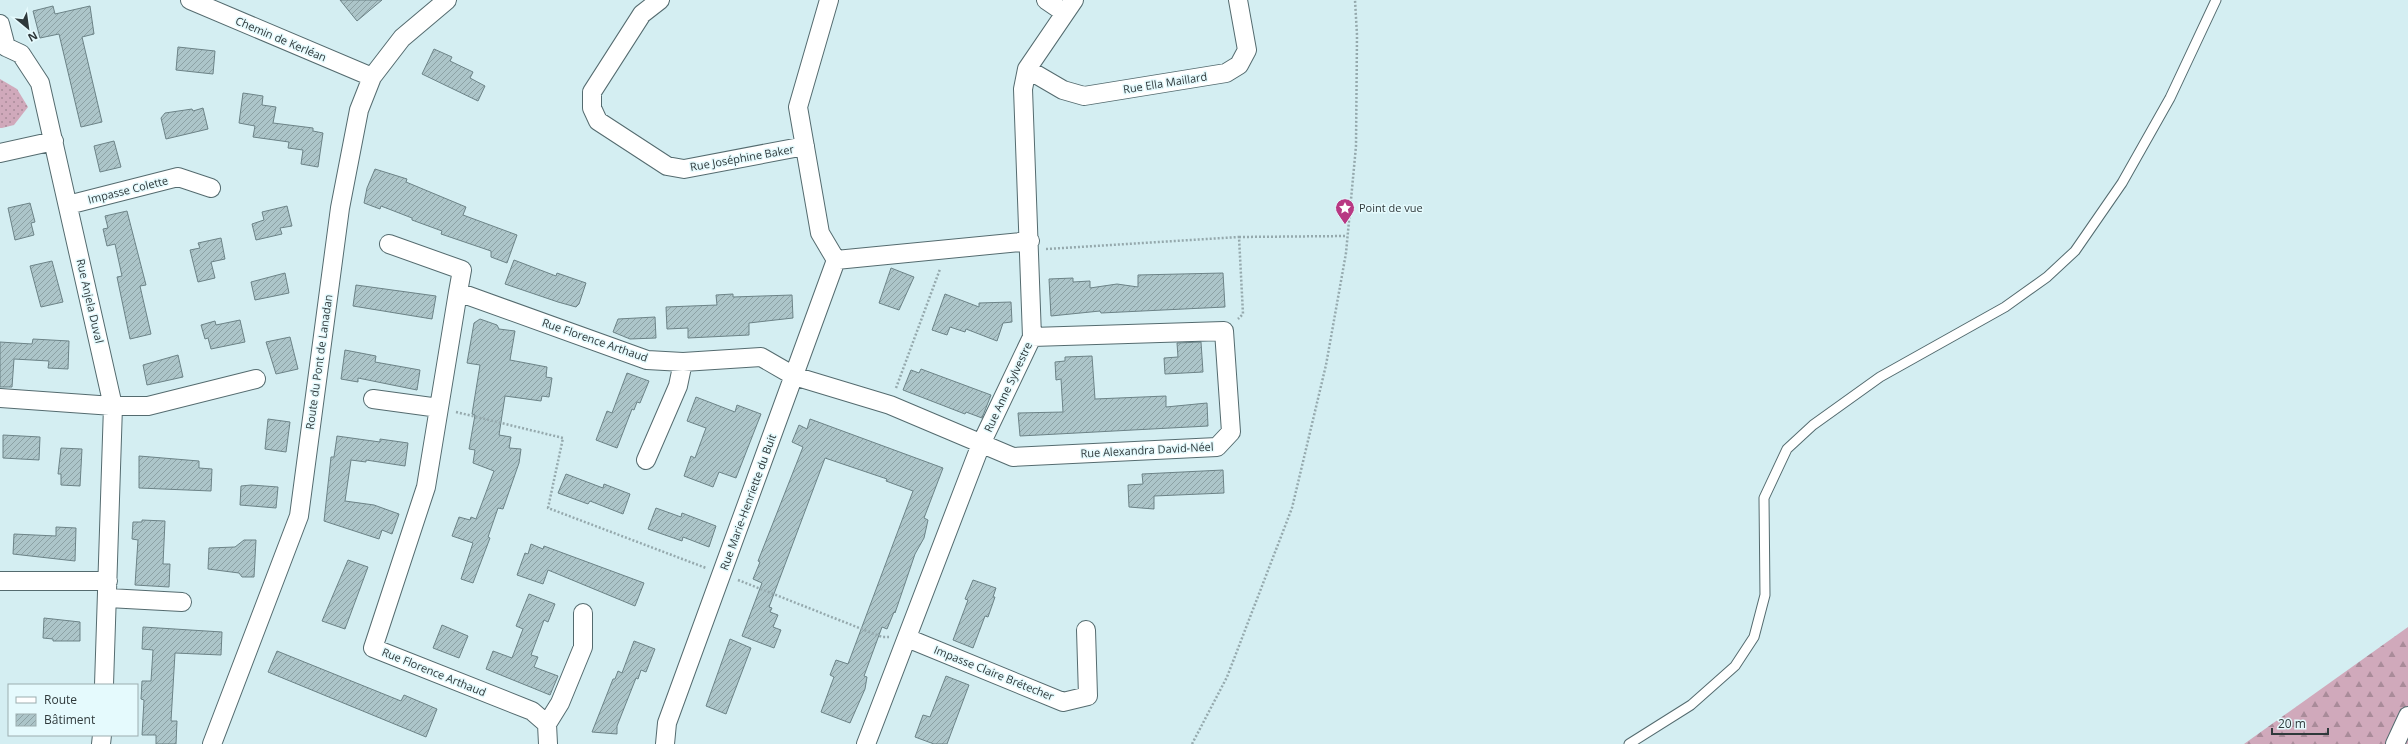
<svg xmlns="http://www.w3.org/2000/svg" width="2408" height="744" viewBox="0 0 2408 744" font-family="'Open Sans',sans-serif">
<defs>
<pattern id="forest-firs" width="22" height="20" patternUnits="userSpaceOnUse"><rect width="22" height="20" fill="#d0a9bb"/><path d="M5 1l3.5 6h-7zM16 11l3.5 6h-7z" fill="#a98b99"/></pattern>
<pattern id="park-dots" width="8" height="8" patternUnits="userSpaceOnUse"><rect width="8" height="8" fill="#d0a9bb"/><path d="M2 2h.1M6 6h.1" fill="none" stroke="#a98b99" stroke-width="1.8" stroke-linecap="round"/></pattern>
<pattern id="building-hatch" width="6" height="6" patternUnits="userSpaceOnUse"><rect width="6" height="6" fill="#acc5c9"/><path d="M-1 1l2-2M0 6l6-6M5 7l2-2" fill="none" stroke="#8ca1a4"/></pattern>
</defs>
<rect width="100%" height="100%" fill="#d4eef2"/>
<path fill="url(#forest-firs)" d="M2408,627V744H2244Z"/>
<path fill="url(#park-dots)" d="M0,79L17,89L28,107L14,125L2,128H0Z"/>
<path fill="url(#building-hatch)" stroke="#6c8387" d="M340,0H382L357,21Z
M53,6L55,14L90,6L94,34L82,37L102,122L81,127L59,34L40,38L33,11Z
M178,47L215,51L213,74L176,70Z
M434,49L452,57L450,61L473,72L470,78L485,86L478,101L422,74Z
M243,93L263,96L262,105L276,107L273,123L313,128V131L323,133L318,167L301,164L303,150L288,148L289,142L253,137L255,126L239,123Z
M203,108L208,129L166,139L161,118L165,113L192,109L193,111Z
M114,141L121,167L100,172L94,146Z
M375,169L407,179L406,182L466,207L463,215L517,235L507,263L491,257V251L441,234L442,231L412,220V218L381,206L380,209L364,203L367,188Z
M30,203L35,222L31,223L34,235L15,240L8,208Z
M287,206L292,226L280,228L282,234L256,240L252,224L264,220L262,212Z
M127,211L146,285L140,286L151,334L130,339L117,277L122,276L115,244L107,246L103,229L108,228L105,216Z
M221,238L225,259L211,262L215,278L198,282L190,250L200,248L198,243Z
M514,260L556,276L557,273L586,283L579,304L576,307L558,302L505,284Z
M52,261L63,302L41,307L30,266Z
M891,268L914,277L899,310L879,303Z
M285,273L289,293L255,300L251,282Z
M1223,273L1225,307L1101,313L1100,311L1051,316L1049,279L1073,278V282L1090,281V288L1117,284L1138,287V275Z
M356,285L436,296L432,319L353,306Z
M733,294V297L792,295L793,318L749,323V335L688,338V328L667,329L666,307L717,305L716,295Z
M945,294L979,307V303L1011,302L1012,322L1003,323L997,341L966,329L965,332L950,327L947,335L932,330Z
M655,317L656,338L630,339L613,332L618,319Z
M480,319L497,325L499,329L515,331L510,360L547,367L546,377L552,378L549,397L542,396L541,401L505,396L499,435L511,437L509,448L521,449L519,463L503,509L498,508L488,537L490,538L473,583L461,579L473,543L452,536L459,517L470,520L471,517L476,519L494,471L473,463L475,450L469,449L475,415L472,414L480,365L467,363L474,323Z
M240,320L245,342L211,349L208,338L205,339L201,325L215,321L216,325Z
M290,337L298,369L276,374L266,342Z
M33,339L69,341L68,369L48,368L49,361L14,359L12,387H0V342L32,344Z
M1201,342L1203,372L1165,374L1164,358L1178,357L1177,343Z
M345,350L376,356L375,362L420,370L417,390L358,378V382L341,379Z
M178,355L183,377L147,385L143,365Z
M1092,356L1095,399L1166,396V407L1207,403L1208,426L1020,436L1018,413L1063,412L1061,379L1056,380L1055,362L1065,361V357Z
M921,369L991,395L982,418L966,412L965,414L903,390L911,370L919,373Z
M627,373L649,381L640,403L637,402L634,410L632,409L617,448L596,440L607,411L612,413Z
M696,397L735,412L737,405L761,414L736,478L719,472L713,487L684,476L691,456L695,458L706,428L687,421Z
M268,419L290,422L286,452L265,449Z
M810,419L943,468L924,518L928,520L924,538L915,554L895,613L894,612L887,629L882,627L864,676L867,677L865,689L850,723L821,712L834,677L830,675L836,660L848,664L913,491L886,481L887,479L825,458L769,607L772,608L770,612L778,615L773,627L781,630L774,648L742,636L762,583L753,579L760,562L758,561L803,447L792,442L799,425L807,429Z
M3,435L40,437L39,460L3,458Z
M337,436L380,442V439L408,443L405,466L366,460V462L351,460L345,501L374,505L399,514L392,534L382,530L379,539L324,521L331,457H334Z
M61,448L82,449L80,486L61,485V474H58Z
M139,456L199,461V468L212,469L211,491L139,488Z
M1223,470L1224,493L1154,496V509L1129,507L1128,485L1143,484L1142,474Z
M566,474L603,488L604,484L630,494L623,514L590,501L588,504L558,493Z
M251,485L278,487L276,508L240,505L241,486Z
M656,508L681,517L682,513L716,526L709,547L683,537L682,541L648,529Z
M142,520L165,521L163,564H170L169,587L135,585L138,540L132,539L133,522H142Z
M56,527L76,528L75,561L13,554L14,534L56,536Z
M244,540H256L254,577H242L239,573L208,569L209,548L235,547Z
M531,544L543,549L544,546L644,583L635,606L548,570L543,584L517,575L525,553L528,554Z
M348,560L368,567L345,629L322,621Z
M973,580L996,588L993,597H995L988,617L985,616L973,648L953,640L968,600L965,599Z
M529,594L555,604L548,622L544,620L531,655L538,657L534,667L558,676L550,695L486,669L493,651L512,658L523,629L516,626Z
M44,618L80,622V641H53V639L43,638Z
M442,625L468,636L459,658L433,648Z
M143,627L222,632L221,655L175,653L171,721H177L176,744H156V735H142L144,700L141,699L142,681H151L153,650L142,649Z
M730,639L751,648L726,714L706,706Z
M634,641L655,649L646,672L641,670L638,679L636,678L617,726V734L592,732L613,679H615L618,671L622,673Z
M277,651L401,701L404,695L437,709L426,737L268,672Z
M946,676L969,685L947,744H934L915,737L923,715L930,717Z"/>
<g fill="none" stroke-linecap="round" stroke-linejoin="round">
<g stroke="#546b6f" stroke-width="11">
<path id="lane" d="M1629,744L1691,705L1735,666L1754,637L1765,595L1764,498L1787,449L1813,425L1880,377L2005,307L2047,277L2075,251L2122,183L2170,98L2216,0"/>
</g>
<g stroke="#546b6f" stroke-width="20">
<path id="street" d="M190,0L372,77
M660,0L642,14L592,92V108L598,121L667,166L684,169L805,146
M829,0L798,107L820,233L836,260
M1046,0L1065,13
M0,24L6,47
M6,47L21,54L40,83L113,406L104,685
M1027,69L1063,90L1084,96L1226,73L1239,65L1247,50L1238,0
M0,153L54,141
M68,205L178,177L211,188
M389,244L462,270L458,292
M0,398L113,406H148L256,379
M373,399L439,408
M646,460L678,386L683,362
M0,581H108
M108,598L182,602
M907,638L1063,702L1088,696L1086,630
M547,724L560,703L583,647V613
M101,744L102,735
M212,744L299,516L340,208L359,110L372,77L402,38L447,0
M548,744L547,724L532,711L373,648L426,487L458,292L647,360L683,362L761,357L794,376L890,405L1013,457L1217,447L1231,432L1224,331L1032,337
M665,744L667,723L836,260L1030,241
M866,744L981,444L1032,337L1023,89L1027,69L1074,0
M2395,744L2408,716"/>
</g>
<path stroke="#95a9ad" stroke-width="2.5" stroke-dasharray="2 2" stroke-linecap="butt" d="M1239,237L1347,236
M1046,249L1239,237L1243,314L1238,319
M896,388L940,269
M456,412L563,438L548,508L706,568
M738,580L882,637H889
M1192,744L1227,677L1292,508L1326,365L1346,253L1356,146L1357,35L1355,0"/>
<use href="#lane" stroke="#fff" stroke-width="9"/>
<use href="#street" stroke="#fff" stroke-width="18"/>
</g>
<defs>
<g id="sight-pin" transform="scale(1)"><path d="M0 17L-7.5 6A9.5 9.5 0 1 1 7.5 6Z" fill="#b83883" stroke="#e5fafd"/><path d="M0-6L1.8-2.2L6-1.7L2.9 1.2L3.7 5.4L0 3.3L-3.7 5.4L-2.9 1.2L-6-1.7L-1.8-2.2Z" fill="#fff"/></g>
</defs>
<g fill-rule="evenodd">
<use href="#sight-pin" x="1345" y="208"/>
</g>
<g text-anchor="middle" stroke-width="3" stroke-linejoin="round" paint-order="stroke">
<g font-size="11" fill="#2f393b" stroke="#e5fafd">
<text transform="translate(281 39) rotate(23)" y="4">Chemin de Kerléan</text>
<text transform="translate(1165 83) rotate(-9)" y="4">Rue Ella Maillard</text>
<text transform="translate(742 158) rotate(-10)" y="4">Rue Joséphine Baker</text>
<text transform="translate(128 190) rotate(-14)" y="4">Impasse Colette</text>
<text transform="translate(90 301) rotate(77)" y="4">Rue Anjela Duval</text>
<text transform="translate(595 340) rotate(19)" y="4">Rue Florence Arthaud</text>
<text transform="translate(319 362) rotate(-82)" y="4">Route du Pont de Lanadan</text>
<text transform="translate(1008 387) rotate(-65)" y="4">Rue Anne Sylvestre</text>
<text transform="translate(1147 450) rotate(-3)" y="4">Rue Alexandra David-Néel</text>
<text transform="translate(748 502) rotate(-70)" y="4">Rue Marie-Henriette du Buit</text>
<text transform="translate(434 672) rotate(22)" y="4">Rue Florence Arthaud</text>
<text transform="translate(994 673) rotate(22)" y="4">Impasse Claire Brétecher</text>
</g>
<g font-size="11" fill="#2f393b" stroke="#e5fafd" text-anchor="start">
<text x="1359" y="212">Point de vue</text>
</g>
</g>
<rect x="8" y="684" width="130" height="52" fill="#e5fafd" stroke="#9cadaf"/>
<rect x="16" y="697" width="20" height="6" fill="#ffffff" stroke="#9cadaf"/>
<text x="44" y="704" font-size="12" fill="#2f393b">Route</text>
<rect x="16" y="714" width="20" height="12" fill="url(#building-hatch)" stroke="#9cadaf"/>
<text x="44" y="724" font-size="12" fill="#2f393b">Bâtiment</text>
<g transform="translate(28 28) rotate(151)" stroke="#e5fafd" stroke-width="3" paint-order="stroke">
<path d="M0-3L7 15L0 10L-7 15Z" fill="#2f393b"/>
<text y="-6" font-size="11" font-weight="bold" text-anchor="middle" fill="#2f393b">N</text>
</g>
<path d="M2272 728v6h56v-6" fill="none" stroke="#2f393b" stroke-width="2"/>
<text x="2278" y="728" font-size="12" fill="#2f393b" stroke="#e5fafd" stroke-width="3" paint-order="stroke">20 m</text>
</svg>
